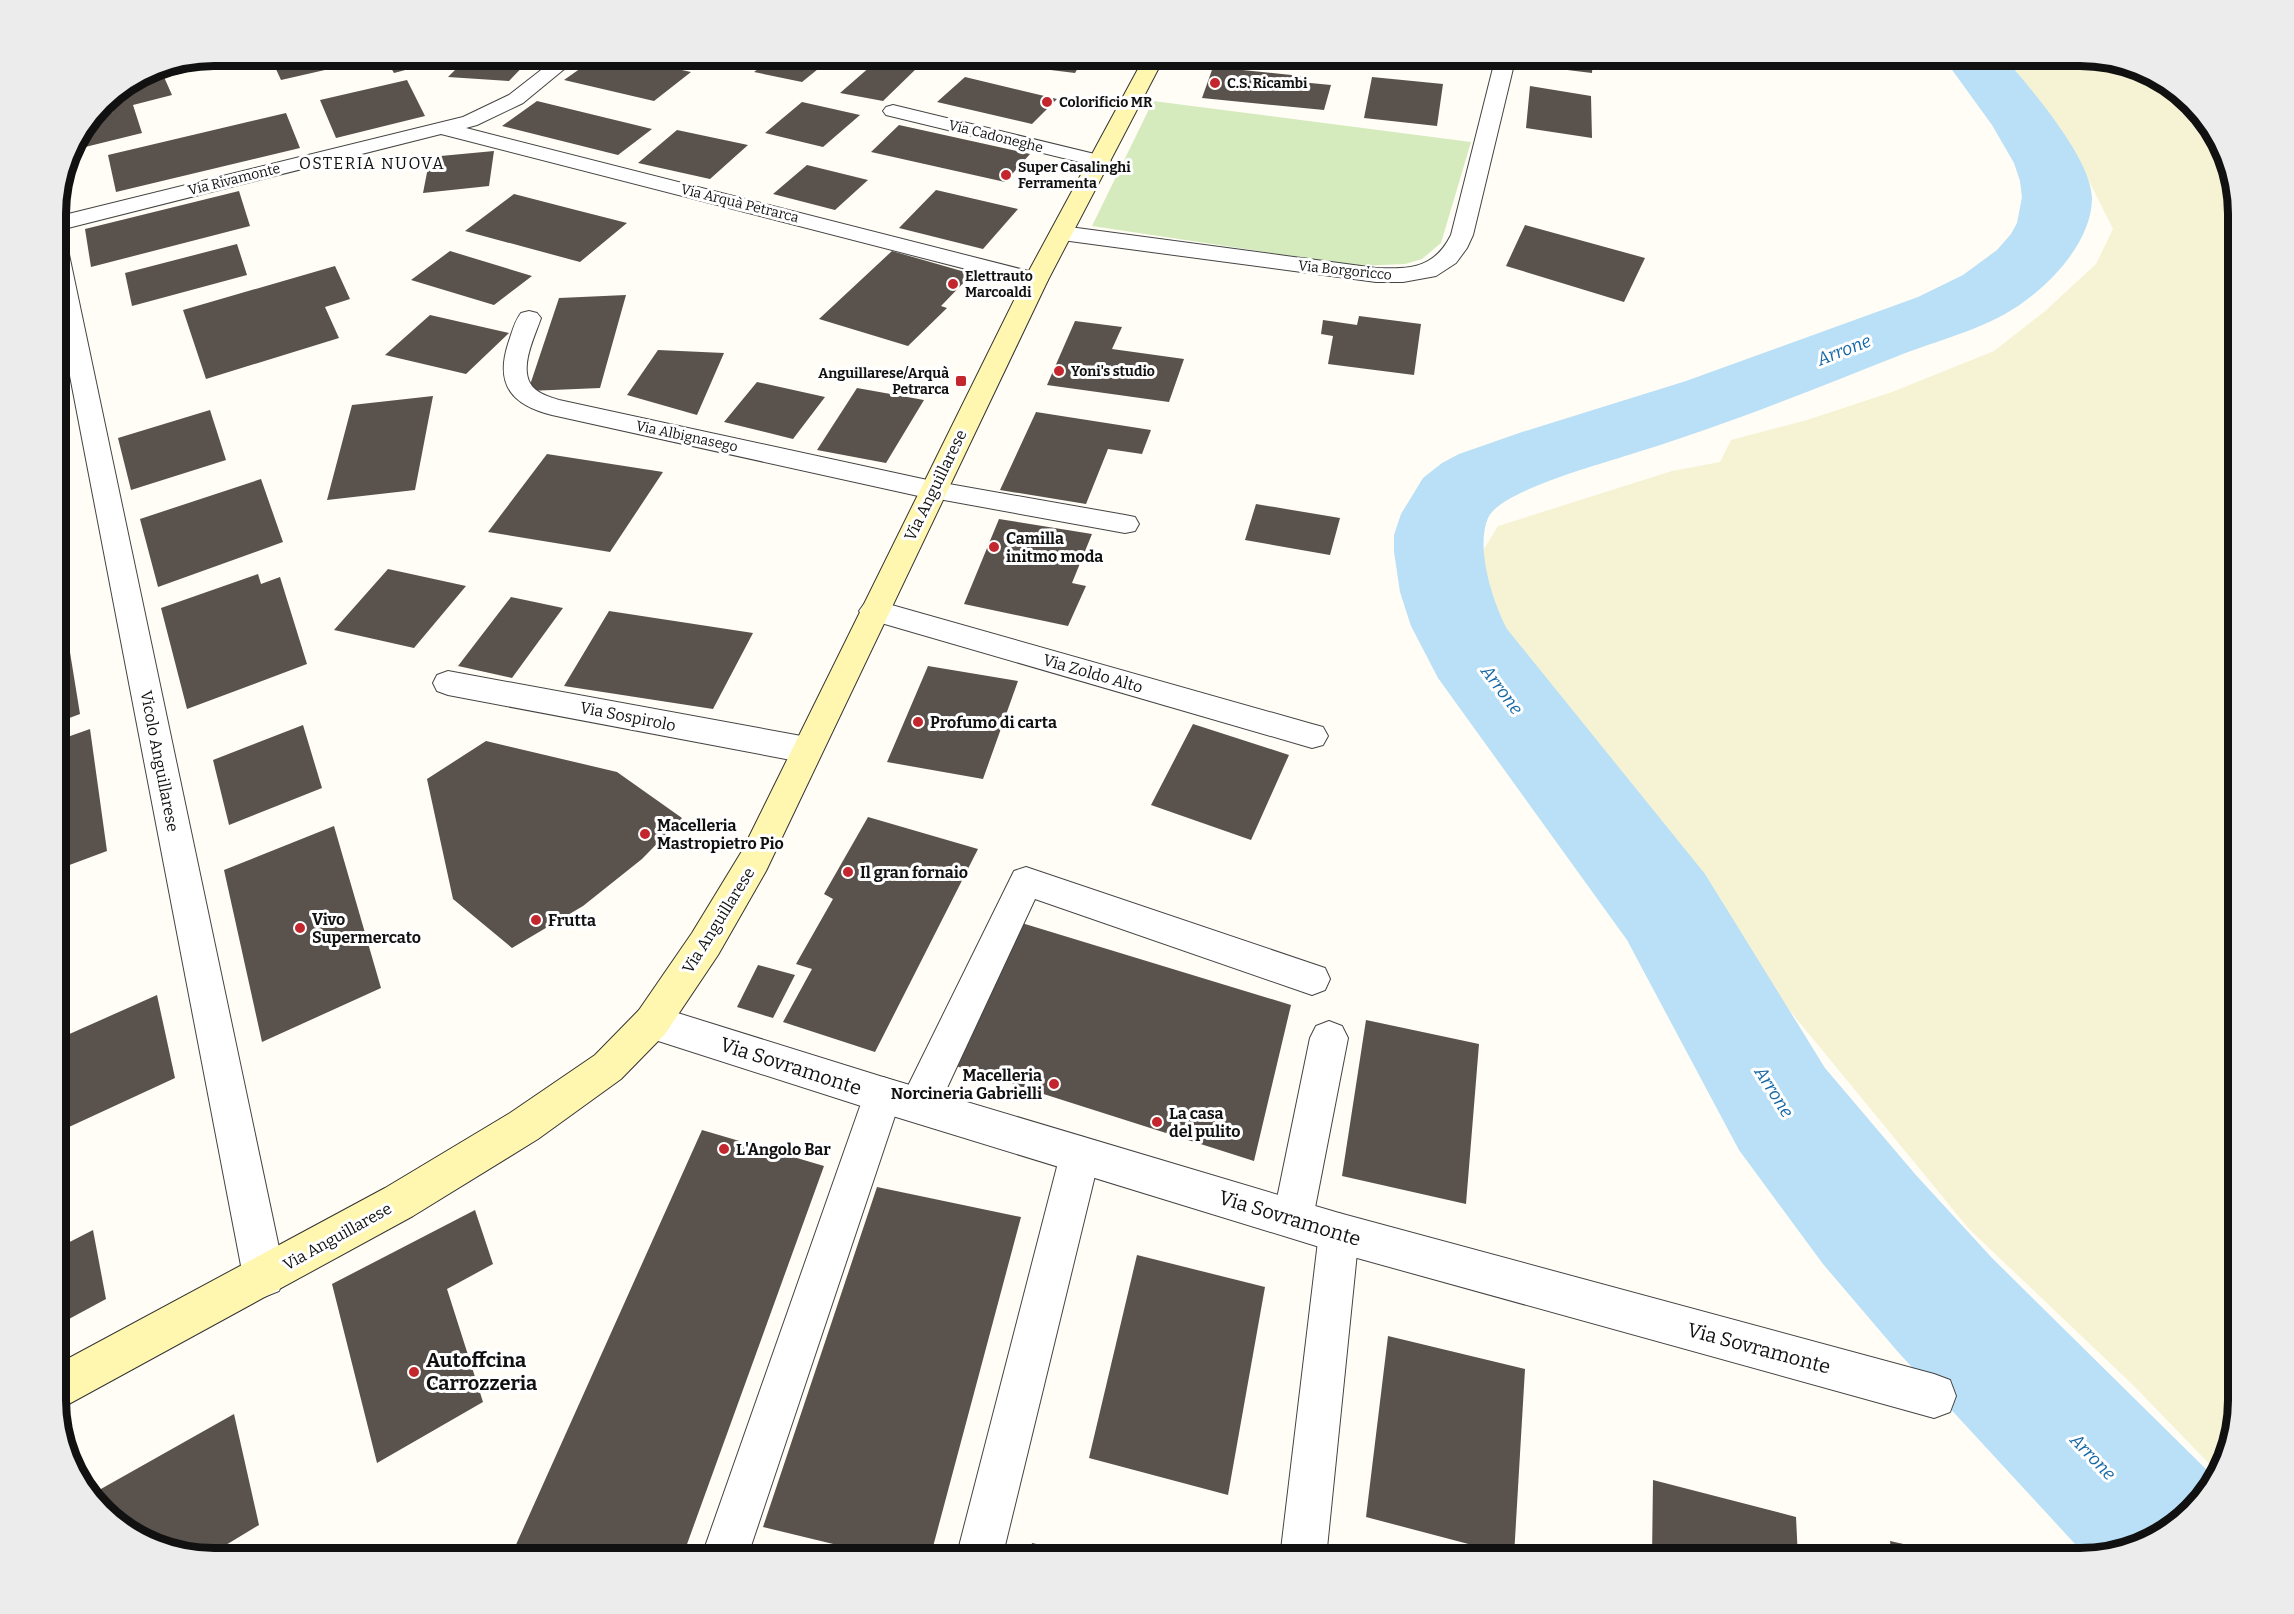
<svg xmlns="http://www.w3.org/2000/svg" width="2294" height="1614" viewBox="0 0 2294 1614" font-family="Bitter,serif">
<rect width="100%" height="100%" fill="#fffdf5"/>
<path fill="#f6f3d4" d="M2001,56H2080L2130,64L2176,88L2222,144L2238,214V1400L2230,1451L2218,1473L2134,1386L1969,1229L1516,677L1471,606V570L1498,526L1672,471L1720,462L1731,440L1807,420L1892,392L1994,351L2044,312L2096,264L2113,229L2089,181L2045,118L2009,76Z"/>
<path fill="#d5ebbd" d="M1153,101L1471,142L1441,243L1422,259L1405,264L1358,266L1092,226Z"/>
<g fill="none" stroke-linecap="round" stroke-linejoin="round">
<path fill="#b9e0f7" fill-rule="evenodd" d="M1942,56H2003C2030,88 2091,157 2092,198C2092,241 2051,284 2018,306C1982,330 1938,340 1898,356C1807,392 1716,429 1622,457C1594,466 1499,492 1488,518C1475,548 1493,602 1507,629L1705,874L1825,1068L1915,1174L1992,1258L2215,1478L2206,1496L2150,1542L2087,1557L1898,1352L1823,1264L1739,1150L1627,940L1438,678L1411,626L1400,592L1394,552V535L1401,514L1423,478L1442,463L1459,454L1522,432L1686,381L1918,297L1963,275L1997,250L2011,234L2017,223L2022,197L2020,181L2014,163L1992,125Z"/>
</g>
<path fill="#5a524d" d="M270,56H332L338,67L281,80Z
M384,56H429L424,65L394,73Z
M469,56H533L509,81L448,77Z
M598,56H617L691,72L654,101L564,80Z
M668,56H737L722,68Z
M775,56H834L802,82L754,72Z
M1016,56H1085L1075,73L1010,65Z
M1299,56H1359L1355,68L1297,62Z
M1528,56H1593L1592,73L1526,65Z
M879,59L918,67L883,101L840,93Z
M1213,67L1301,76L1300,82L1331,85L1324,110L1202,98Z
M164,77L172,95L133,105L142,133L69,151L92,117L113,112L109,97L126,86Z
M965,77L1057,99L1032,124L937,102Z
M1372,77L1443,84L1437,126L1364,118Z
M407,80L425,116L336,138L320,100Z
M1530,86L1591,96L1592,138L1526,128Z
M537,101L652,129L618,155L502,126Z
M802,102L860,115L823,147L765,133Z
M286,113L300,148L116,192L108,155Z
M899,125L1030,154L1005,182L871,152Z
M677,130L748,145L710,179L638,163Z
M494,151L489,186L423,193L430,157Z
M807,165L868,180L835,210L773,194Z
M936,190L1018,209L983,249L899,228Z
M239,191L250,226L91,267L85,229Z
M514,194L572,209L627,223L580,262L465,231Z
M1525,225L1645,258L1624,302L1506,266Z
M237,244L247,275L132,306L125,273Z
M450,251L532,276L494,305L411,280Z
M892,251L972,274L941,306L947,308L908,346L819,319Z
M335,266L350,299L325,307L339,338L206,379L183,310Z
M626,295L600,388L528,391L559,298Z
M430,315L509,333L466,374L385,355Z
M1359,316L1421,324L1414,375L1328,364L1333,336L1321,334L1323,320L1357,325Z
M1075,321L1122,327L1112,349L1184,359L1169,402L1047,385Z
M658,350L724,353L697,415L627,395Z
M757,382L825,397L793,439L724,422Z
M857,388L924,400L886,463L817,450Z
M433,396L415,490L327,500L352,405Z
M210,410L226,460L131,490L118,438Z
M1036,412L1151,430L1142,454L1108,449L1086,504L1000,490Z
M547,454L663,472L610,552L488,532Z
M261,479L283,542L158,587L140,519Z
M1256,504L1340,518L1330,555L1245,540Z
M999,519L1092,534L1072,583L1086,586L1068,626L964,604Z
M56,556L68,612L56,616Z
M388,569L466,586L414,648L334,630Z
M258,574L261,584L280,577L307,664L187,709L161,608Z
M511,597L563,608L512,678L458,666Z
M609,611L753,633L713,709L564,686Z
M68,640L80,714L56,723V645Z
M928,666L1018,681L983,779L887,762Z
M1193,724L1289,755L1251,840L1151,805Z
M303,725L322,788L229,825L213,760Z
M90,729L107,851L56,870V741Z
M486,741L617,772L682,818L642,859L583,906L512,948L453,899L427,779Z
M868,817L978,849L875,1052L783,1022L812,969L796,964L833,899L824,894Z
M334,826L381,988L262,1042L224,870Z
M1012,920L1291,1005L1254,1161L943,1062Z
M758,965L795,975L773,1018L737,1007Z
M157,995L175,1078L56,1133V1040Z
M1366,1020L1479,1044L1466,1204L1342,1176Z
M702,1130L824,1166L682,1558H510Z
M877,1187L1021,1217L930,1558H891L763,1527Z
M475,1210L493,1264L447,1289L483,1402L377,1463L332,1284Z
M93,1230L106,1299L56,1326V1249Z
M1137,1255L1265,1287L1228,1495L1089,1458Z
M1388,1336L1525,1369L1514,1556L1366,1517Z
M234,1414L259,1525L206,1557L163,1550L118,1526L92,1494Z
M1653,1480L1796,1517L1798,1558H1652Z
M1890,1541L1966,1558H1892Z
M1032,1543L1099,1558H1029Z"/>
<g fill="none" stroke-linecap="round" stroke-linejoin="round">
<g stroke="#444" stroke-width="2">
<path id="lane" d="M932,481L1125,515L1135,517L1139,524L1135,531L1125,533L922,496L918,490L922,484Z
M1026,867L1325,968L1330,979L1325,990L1312,995L1035,899L933,1118L919,1123L905,1118L900,1105L905,1092L1014,871Z
M1329,1021L1342,1026L1348,1038L1313,1218L1307,1232L1293,1238L1279,1232L1273,1218L1310,1038L1316,1026Z
M883,1077L897,1082L902,1095L747,1558H701L864,1095L869,1082Z
M1080,1136L1094,1142L1100,1155L1002,1558H956L1060,1155L1066,1142Z
M1339,1213L1353,1219L1359,1233L1326,1558H1280L1319,1233L1325,1219Z"/>
</g>
<g stroke="#444" stroke-width="2">
<path id="street" d="M214,56H238L235,60L228,62L142,81L136,79L154,67Z
M559,56H580L523,103L477,125L466,128L1044,275L1048,280L1044,285L1036,287L441,134L56,231V217L463,117L509,95Z
M1496,56H1516L1473,235L1467,248L1456,263L1436,276L1403,282H1376L1062,240L1054,238L1051,233L1054,228L1062,226L1376,268C1410,269 1434,269 1451,235Z
M893,105L1107,157L1111,161L1107,165L1100,167L886,115L883,111L886,107Z
M56,238L64,240L67,245L285,1276L279,1291L264,1297L249,1291L243,1276L56,303Z
M529,311L537,313L541,318C535,336 520,365 530,383C535,393 550,397 559,400L932,481L942,484L946,490L942,496L932,499L552,415C512,405 495,385 508,344C512,333 514,322 521,313Z
M874,600L1312,724L1323,727L1328,736L1323,745L1312,748L864,618L859,611L864,604Z
M448,671L807,737L818,741L823,750L818,759L807,763L448,695L437,691L433,683L437,675Z
M652,1005L883,1077L1339,1213L1934,1374L1950,1380L1956,1396L1950,1412L1934,1418L1339,1253L883,1113L652,1039L639,1034L634,1022L639,1010Z"/>
</g>
<g stroke="#333" stroke-width="2">
<path id="secondary" d="M1145,56H1165L1048,280L766,871L718,955L665,1034L621,1079L538,1139L413,1216L56,1411V1365L385,1188L510,1113L595,1055L639,1010L692,933L742,851L1024,280Z"/>
</g>
<use href="#lane" fill="#fff" fill-rule="evenodd"/>
<use href="#street" fill="#fff" fill-rule="evenodd"/>
<use href="#secondary" fill="#fff6b0" fill-rule="evenodd"/>
</g>
<g fill="#c4262e" stroke="#fff" stroke-width="2">
<circle cx="1215" cy="83" r="6"/>
<circle cx="1047" cy="102" r="6"/>
<circle cx="1006" cy="175" r="6"/>
<circle cx="953" cy="284" r="6"/>
<circle cx="1059" cy="371" r="6"/>
<rect x="955" y="375" width="12" height="12" rx="3"/>
<circle cx="994" cy="547" r="6"/>
<circle cx="918" cy="722" r="6"/>
<circle cx="645" cy="834" r="6"/>
<circle cx="848" cy="872" r="6"/>
<circle cx="536" cy="920" r="6"/>
<circle cx="300" cy="928" r="6"/>
<circle cx="1054" cy="1084" r="6"/>
<circle cx="1157" cy="1122" r="6"/>
<circle cx="724" cy="1149" r="6"/>
<circle cx="414" cy="1372" r="6"/>
</g>
<g text-anchor="middle" stroke-width="6" stroke-linejoin="round" paint-order="stroke">
<g font-size="14" font-weight="bold" fill="#111" stroke="#fff" text-anchor="start">
<text x="1227" y="88">C.S. Ricambi</text>
<text x="1059" y="107">Colorificio MR</text>
<text x="1018" y="172">Super Casalinghi<tspan x="1018" dy="16">Ferramenta</tspan></text>
<text x="965" y="281">Elettrauto<tspan x="965" dy="16">Marcoaldi</tspan></text>
<text x="1071" y="376">Yoni's studio</text>
<text x="949" y="378" text-anchor="end">Anguillarese/Arquà<tspan x="949" dy="16">Petrarca</tspan></text>
</g>
<g font-size="14" fill="#111" stroke="#fff">
<text transform="translate(996 136) rotate(14)" y="5">Via Cadoneghe</text>
<text transform="translate(234 179) rotate(-14)" y="5">Via Rivamonte</text>
<text transform="translate(740 203) rotate(14)" y="5">Via Arquà Petrarca</text>
<text transform="translate(1345 270) rotate(6)" y="5">Via Borgoricco</text>
<text transform="translate(687 436) rotate(12)" y="5">Via Albignasego</text>
</g>
<g font-size="16" letter-spacing="1.5" fill="#111" stroke="#fff">
<text x="372" y="169">OSTERIA NUOVA</text>
</g>
<g font-size="16" fill="#111" stroke="#fff">
<text transform="translate(935 485) rotate(-64)" y="6">Via Anguillarese</text>
<text transform="translate(1093 673) rotate(16)" y="6">Via Zoldo Alto</text>
<text transform="translate(628 716) rotate(11)" y="6">Via Sospirolo</text>
<text transform="translate(160 761) rotate(79)" y="6">Vicolo Anguillarese</text>
<text transform="translate(718 920) rotate(-58)" y="6">Via Anguillarese</text>
<text transform="translate(337 1236) rotate(-29)" y="6">Via Anguillarese</text>
</g>
<g font-size="16" font-weight="bold" fill="#111" stroke="#fff" text-anchor="start">
<text x="1006" y="544">Camilla<tspan x="1006" dy="18">initmo moda</tspan></text>
<text x="930" y="728">Profumo di carta</text>
<text x="657" y="831">Macelleria<tspan x="657" dy="18">Mastropietro Pio</tspan></text>
<text x="860" y="878">Il gran fornaio</text>
<text x="312" y="925">Vivo<tspan x="312" dy="18">Supermercato</tspan></text>
<text x="548" y="926">Frutta</text>
<text x="1042" y="1081" text-anchor="end">Macelleria<tspan x="1042" dy="18">Norcineria Gabrielli</tspan></text>
<text x="1169" y="1119">La casa<tspan x="1169" dy="18">del pulito</tspan></text>
<text x="736" y="1155">L'Angolo Bar</text>
</g>
<g font-size="18" font-style="italic" fill="#1768a6" stroke="#fff">
<text transform="translate(1844 350) rotate(-21)" y="6">Arrone</text>
<text transform="translate(1502 690) rotate(53)" y="6">Arrone</text>
<text transform="translate(1774 1092) rotate(58)" y="6">Arrone</text>
<text transform="translate(2093 1457) rotate(46)" y="6">Arrone</text>
</g>
<g font-size="20" fill="#111" stroke="#fff">
<text transform="translate(791 1066) rotate(18)" y="7">Via Sovramonte</text>
<text transform="translate(1290 1218) rotate(17)" y="7">Via Sovramonte</text>
<text transform="translate(1759 1348) rotate(15)" y="7">Via Sovramonte</text>
</g>
<g font-size="20" font-weight="bold" fill="#111" stroke="#fff" text-anchor="start">
<text x="426" y="1367">Autoffcina<tspan x="426" dy="23">Carrozzeria</tspan></text>
</g>
</g>
<path d="M0 0H2294V1614H0ZM214 66H2080A148 148 0 0 1 2228 214V1400A148 148 0 0 1 2080 1548H214A148 148 0 0 1 66 1400V214A148 148 0 0 1 214 66Z" fill="#ececec" fill-rule="evenodd"/>
<path fill="none" stroke="#111" stroke-width="8" d="M214 66H2080A148 148 0 0 1 2228 214V1400A148 148 0 0 1 2080 1548H214A148 148 0 0 1 66 1400V214A148 148 0 0 1 214 66Z"/>
</svg>
